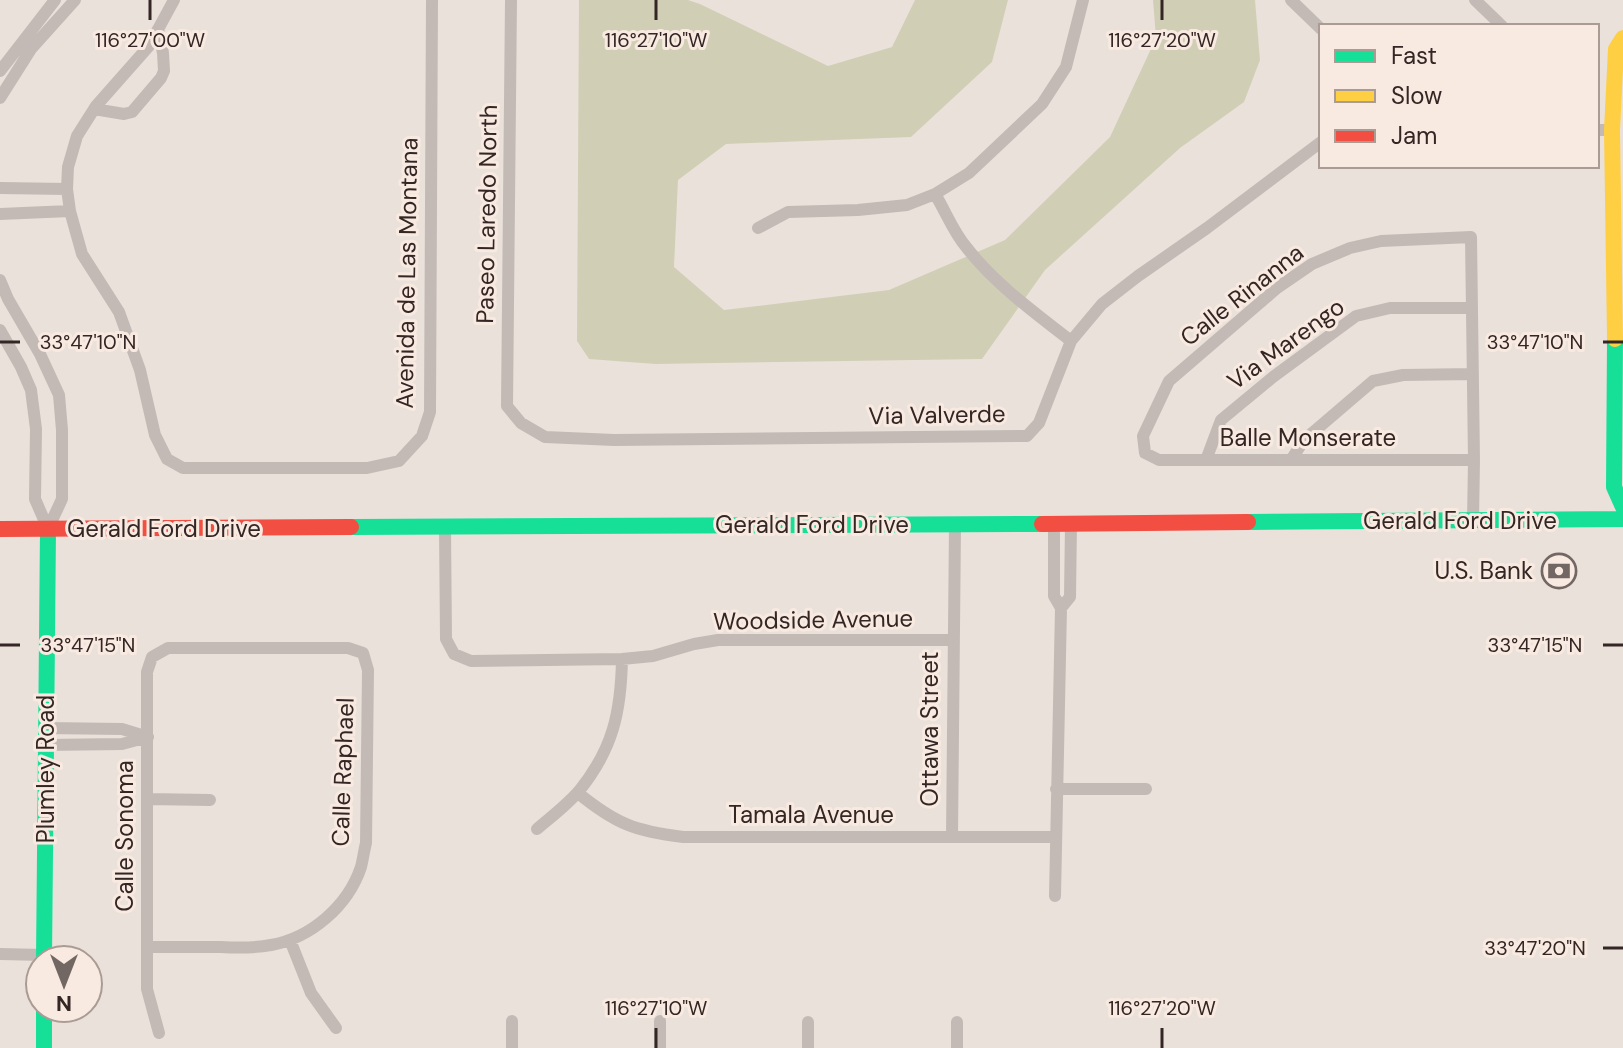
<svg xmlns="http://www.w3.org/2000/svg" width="1623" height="1048" viewBox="0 0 1623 1048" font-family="'DM Sans',sans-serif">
<rect width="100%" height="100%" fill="#ebe1db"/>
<path fill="#d0cfb5" d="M579,0H688L700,4L828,66L892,47L915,0H1008L992,62L911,137L726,144L678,180L674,267L724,310L889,290L1005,240L1110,137L1156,38L1153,0H1255L1260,60L1244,102L1180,148L1045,270L982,359L655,364L589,359L577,341Z"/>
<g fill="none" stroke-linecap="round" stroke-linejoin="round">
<path stroke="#c3bab6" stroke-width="12" d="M174,0L149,46L96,106L77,136L68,167L67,189L70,211L82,254L119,312L140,370L155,435L167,459L183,468H367L399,461L422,436L430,412L432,0
M511,0L507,406L521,423L545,437L614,440L1027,436L1039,423L1071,341L1102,304L1138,276L1207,228L1321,142
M1291,0L1321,29
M1475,0L1502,26
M0,71L55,0
M0,98L31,49L75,0
M94,109L124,114L132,112L161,78L164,71L163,53L158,29
M1597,130H1612
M0,188L67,189
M0,214L70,211
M758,228L788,212L858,210L907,205L935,194
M0,280L8,299L40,354L59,395L62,430V499L48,529
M0,330L21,367L31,390L36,429L35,499L48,529
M1071,341C1036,314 994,283 967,248C953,232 946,212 935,194L969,173L1042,104L1066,67L1083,0
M1206,460L1221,420L1273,377L1356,316L1390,308H1471
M1291,460L1304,440L1373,381L1403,375L1473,374
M1473,521L1474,460L1471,237L1381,241L1350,248L1312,264L1277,288L1169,381L1143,436L1145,453L1159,460H1474
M1054,524V596L1061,608
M445,527L446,639L454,654L471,661L622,659L653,656L694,644L718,640H953
M45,728L122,729L148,737L122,744L46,745
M1056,789H1146
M578,793C616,824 635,831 683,837H1055
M147,799L210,800
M537,829C551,817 567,805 579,791C613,749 621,712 622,659
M952,837L955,525
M1055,896L1061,608L1070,597L1071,524
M290,940L311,993L336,1028
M147,947C172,947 197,947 221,947C238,948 255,948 271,945C311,938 348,906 361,867C363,859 364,851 366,843L368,670L363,653L348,648H168L152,657L147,672V989L159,1033
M0,954L44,955
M660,1021V1048
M808,1022V1048
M512,1048V1021
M957,1048V1022"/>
<path stroke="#16e098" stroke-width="16" d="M1615,339L1614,487L1623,507
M1248,522L1623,519
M351,527L1042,524
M44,960L48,529
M44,1008V1048"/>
<path stroke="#ffcf43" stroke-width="16" d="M1615,339L1612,130L1616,49L1623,38"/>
<path stroke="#f24e42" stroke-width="16" d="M1042,524L1248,522
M0,529L351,527"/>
</g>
<path fill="none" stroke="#332624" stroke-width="3" d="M150,0V20M656,0V20M1162,0V20M0,342H20M1603,342H1623M0,645H20M1603,645H1623M1603,948H1623M656,1028V1048M1162,1028V1048"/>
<defs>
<g id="bank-ring" transform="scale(1.8)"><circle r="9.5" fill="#f9eae1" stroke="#736764" stroke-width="1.5"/><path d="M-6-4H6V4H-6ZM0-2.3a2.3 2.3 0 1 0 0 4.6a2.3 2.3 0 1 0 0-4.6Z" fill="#736764"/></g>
</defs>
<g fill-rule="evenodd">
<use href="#bank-ring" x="1559" y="571"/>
</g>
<g text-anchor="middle" stroke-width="6" stroke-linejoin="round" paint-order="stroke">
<g font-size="24" fill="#332624" stroke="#f9eae1">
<text transform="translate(487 214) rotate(-89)" y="8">Paseo Laredo North</text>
<text transform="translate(407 273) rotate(-89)" y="8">Avenida de Las Montana</text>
<text transform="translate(1242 295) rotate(-38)" y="8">Calle Rinanna</text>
<text transform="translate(1286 344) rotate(-36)" y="8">Via Marengo</text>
<text transform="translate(937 415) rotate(-1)" y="8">Via Valverde</text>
<text x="1308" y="446">Balle Monserate</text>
<text x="1460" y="529">Gerald Ford Drive</text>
<text x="812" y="533">Gerald Ford Drive</text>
<text x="164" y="537">Gerald Ford Drive</text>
<text transform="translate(813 620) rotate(-1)" y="8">Woodside Avenue</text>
<text transform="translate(930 729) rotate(-90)" y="8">Ottawa Street</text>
<text transform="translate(46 769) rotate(-90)" y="8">Plumley Road</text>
<text transform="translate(343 772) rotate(-88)" y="8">Calle Raphael</text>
<text x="811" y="823">Tamala Avenue</text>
<text transform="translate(125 836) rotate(-90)" y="8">Calle Sonoma</text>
</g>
<g font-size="24" fill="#332624" stroke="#f9eae1" text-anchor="end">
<text x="1533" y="579">U.S. Bank</text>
</g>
</g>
<g font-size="20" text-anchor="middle" fill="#332624" stroke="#f9eae1" stroke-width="6" stroke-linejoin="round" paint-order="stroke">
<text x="150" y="47">116°27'00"W</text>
<text x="656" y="47">116°27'10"W</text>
<text x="1162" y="47">116°27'20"W</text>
<text x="1535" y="349">33°47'10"N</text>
<text x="88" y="349">33°47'10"N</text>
<text x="1535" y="652">33°47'15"N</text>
<text x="88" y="652">33°47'15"N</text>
<text x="1535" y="955">33°47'20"N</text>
<text x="656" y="1015">116°27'10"W</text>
<text x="1162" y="1015">116°27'20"W</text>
</g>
<rect x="1319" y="24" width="280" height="144" fill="#f9eae1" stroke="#aa9c95" stroke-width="2"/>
<rect x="1335" y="50" width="40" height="12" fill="#16e098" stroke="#aa9c95" stroke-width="2"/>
<text x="1391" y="64" font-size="24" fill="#332624">Fast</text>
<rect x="1335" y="90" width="40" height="12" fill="#ffcf43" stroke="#aa9c95" stroke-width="2"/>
<text x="1391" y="104" font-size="24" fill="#332624">Slow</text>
<rect x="1335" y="130" width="40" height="12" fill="#f24e42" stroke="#aa9c95" stroke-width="2"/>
<text x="1391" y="144" font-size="24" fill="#332624">Jam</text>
<g transform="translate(64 984) rotate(180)"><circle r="38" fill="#f9eae1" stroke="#aa9c95" stroke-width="2"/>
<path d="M0-6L14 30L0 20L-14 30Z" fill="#736764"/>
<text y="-12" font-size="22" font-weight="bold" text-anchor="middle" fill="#332624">N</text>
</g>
</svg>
